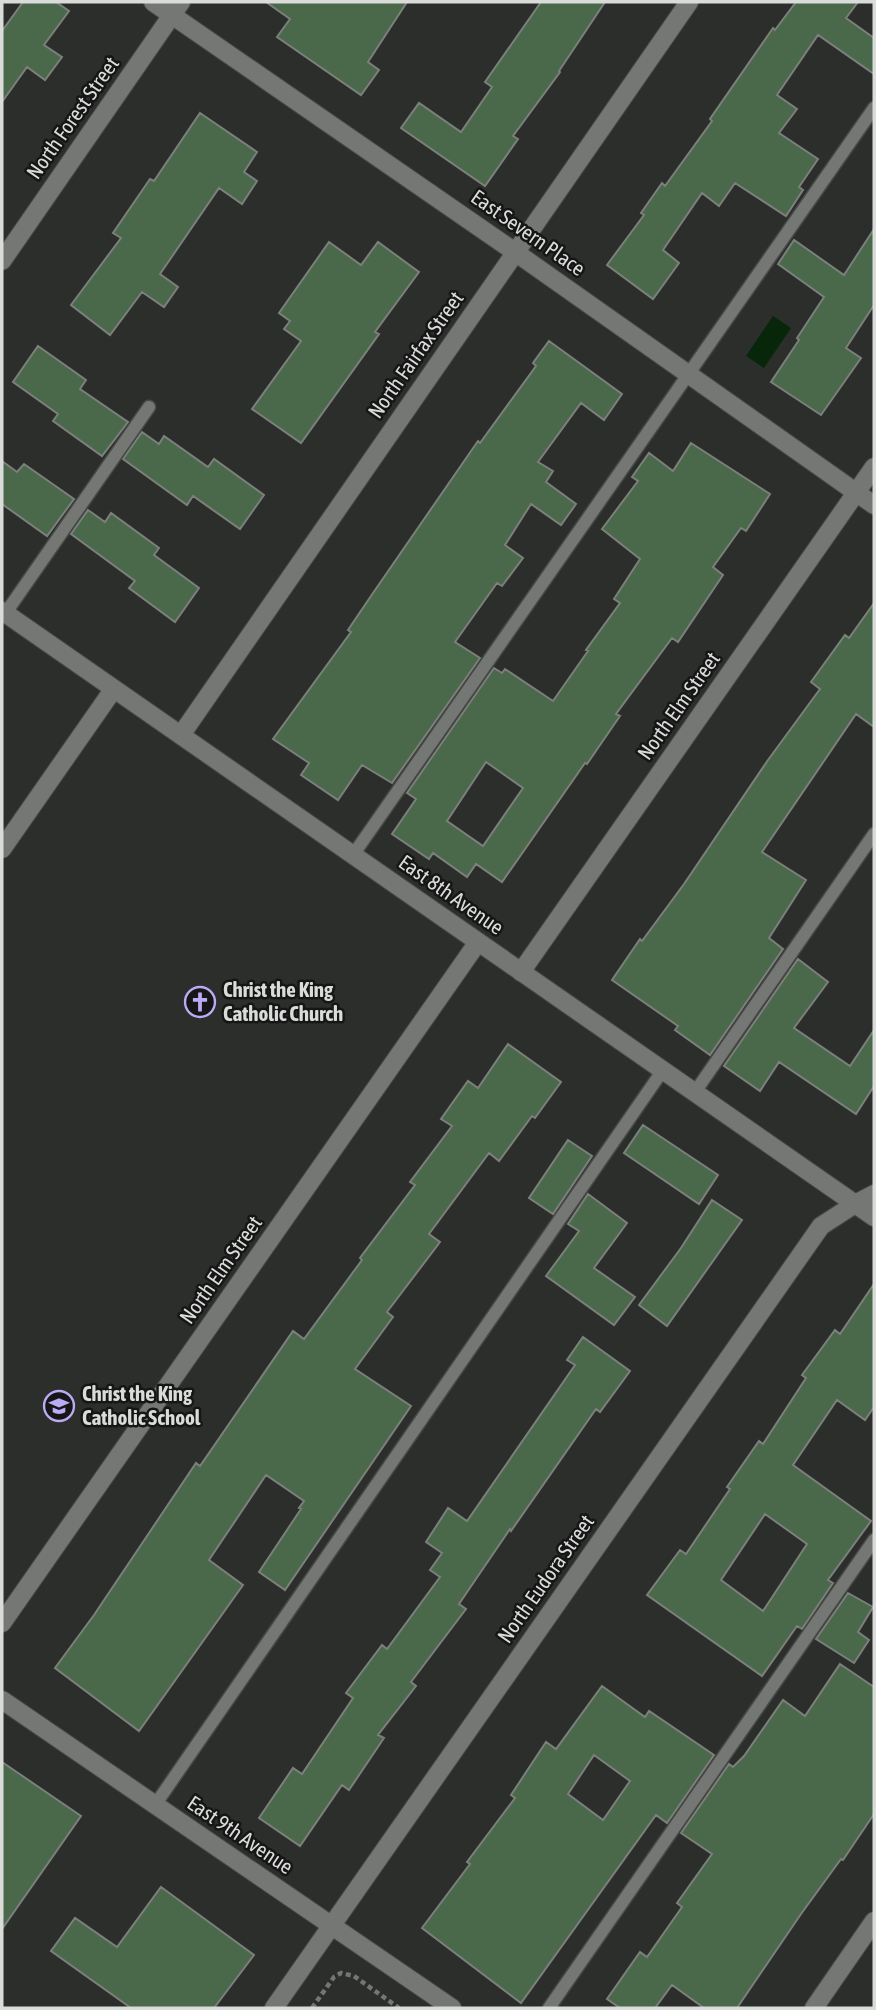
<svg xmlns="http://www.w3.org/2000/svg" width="876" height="2010" viewBox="0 0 876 2010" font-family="'Asap Condensed',sans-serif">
<rect width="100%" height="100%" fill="#2c2e2c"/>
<path fill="#07260a" d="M773,316L791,328L764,368L746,356Z"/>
<path fill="#49694a" stroke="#7c7f7c" stroke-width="2" fill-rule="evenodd" d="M23,2H56L69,11L44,45L62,57L45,80L27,67L2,102V31Z
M266,2H407L368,62L379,70L361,95L277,37L290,19Z
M541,2H605L559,71L560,72L513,136L518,139L485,186L401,128L419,103L461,132L492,87L485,82Z
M796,2H858L846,18L874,38V74L818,35L777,95L797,109L779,133L818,159L799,187L803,190L786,216L735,183L719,206L702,193L663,250L679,263L653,299L607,265L644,215L641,213L662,183L665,186L712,121L710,119L773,28L775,30Z
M200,113L257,152L244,172L257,181L242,204L219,188L160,274L178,287L164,307L142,292L110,335L71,305L121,238L113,233L150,179L154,181Z
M874,229V305L846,348L861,358L821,415L771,382L799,340L797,338L824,297L778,264L794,240L844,275Z
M329,242L361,265L378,242L419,272L375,332L379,334L301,443L252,409L301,341L284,329L290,321L279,313Z
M549,341L622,394L604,420L581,403L538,462L553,471L546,482L576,504L561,525L531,504L505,545L523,558L502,586L497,583L455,642L480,658L392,783L362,765L338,800L301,775L309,763L273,739L351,632L348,630L373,593L478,441L480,443L536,366L533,363Z
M38,346L86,380L80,389L128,422L102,456L53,421L58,414L13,382Z
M142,432L159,444L164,436L208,467L214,459L264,495L240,529L193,496L187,505L123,459Z
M691,443L770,494L746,531L741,528L713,567L723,575L678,642L672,638L616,714L620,716L587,764L585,763L502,882L476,864L467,877L433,853L429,859L392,834L416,799L407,793L494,668L502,673L505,669L553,701L588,651L586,650L620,603L614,599L640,559L602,529L638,481L632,477L649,453L673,471ZM486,762L523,788L483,846L447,821Z
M2,461L17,472L24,464L74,499L47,536L2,504Z
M88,510L105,522L111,513L159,548L154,555L199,588L175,622L129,588L135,581L71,534Z
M874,603V727L856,714L762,852L806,880L769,938L783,949L710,1055L675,1030L678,1026L612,980L640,939L642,941L684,884L768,760L820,689L811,682L845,635L849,638Z
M798,959L828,982L794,1028L850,1066L874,1030V1086L856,1114L779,1062L760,1091L724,1066Z
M508,1044L561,1082L535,1118L532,1116L499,1161L489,1153L429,1234L440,1242L387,1312L393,1317L355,1369L411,1406L285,1590L259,1572L301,1509L299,1508L304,1501L266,1475L209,1560L243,1585L139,1731L55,1668L94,1615L196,1463L200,1466L293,1331L304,1339L362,1260L360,1258L415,1185L410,1182L452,1126L441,1119L468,1081L478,1088Z
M643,1125L718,1175L699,1204L624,1153Z
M568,1140L592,1156L553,1214L529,1198Z
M588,1194L627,1223L594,1268L635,1297L614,1325L546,1276L579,1231L568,1224Z
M712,1200L742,1220L667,1326L639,1305L681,1248Z
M874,1284V1407L865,1420L837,1400L793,1465L871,1521L828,1580L833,1583L802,1629L797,1626L762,1676L647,1595L680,1550L686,1554L730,1489L727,1487L759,1441L763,1444L806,1378L802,1375L835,1330L840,1334ZM765,1514L807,1544L763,1611L721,1580Z
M583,1337L630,1371L600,1412L596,1409L511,1531L510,1529L459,1604L466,1609L411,1682L416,1686L378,1735L384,1738L349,1790L342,1785L300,1846L259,1818L293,1768L302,1774L353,1698L346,1693L382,1645L387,1649L440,1577L430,1570L442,1553L426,1542L448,1508L467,1521L575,1365L567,1360Z
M848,1593L873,1607L858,1632L869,1640L854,1663L816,1639Z
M840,1664L874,1687V1814L843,1860L841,1859L801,1914L737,2008H704L672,1985L655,2008H620L607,1999L640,1952L647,1957L682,1907L677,1903L712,1854L681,1833L729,1764L733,1767L744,1756L783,1700L805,1716Z
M602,1686L645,1717L649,1711L714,1755L667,1823L656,1815L521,2003L422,1928L470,1864L467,1862L515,1798L511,1795L546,1742L556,1749ZM594,1755L630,1781L603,1820L568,1794Z
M2,1762L81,1816L2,1929Z
M161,1887L254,1955L214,2008H131L51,1951L75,1918L117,1947Z"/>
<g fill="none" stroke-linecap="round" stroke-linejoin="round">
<g stroke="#474947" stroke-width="15">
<path id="lane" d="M5,614L149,407
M353,855L874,108
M695,1092L874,834
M155,1805L663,1070
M549,2008L874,1540"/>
</g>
<g stroke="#474947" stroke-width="20">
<path id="street" d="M153,2L515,252L874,505
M2,261L181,2
M181,735L689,2
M2,849L113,690
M521,972L874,467
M2,1623L478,942
M2,1700L452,2008
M274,2008L821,1226L855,1204L874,1194
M814,2008L874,1921"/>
</g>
<g stroke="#474947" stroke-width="20">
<path id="secondary" d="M2,611L874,1217"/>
</g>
<path stroke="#747674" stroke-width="4.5" stroke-dasharray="5 3.5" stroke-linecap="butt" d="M312,2008L334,1977L341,1973L354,1976L399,2008"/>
<use href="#lane" stroke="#747774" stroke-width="12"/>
<use href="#street" stroke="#747774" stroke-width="18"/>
<use href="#secondary" stroke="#747774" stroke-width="18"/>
</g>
<defs>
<g id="church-ring" transform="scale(1.575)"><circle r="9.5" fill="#151615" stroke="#bcaaf5" stroke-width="1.5"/><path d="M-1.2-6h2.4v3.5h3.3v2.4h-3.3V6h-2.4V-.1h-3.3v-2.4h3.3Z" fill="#bcaaf5"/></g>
<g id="school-ring" transform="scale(1.575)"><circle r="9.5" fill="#151615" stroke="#bcaaf5" stroke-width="1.5"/><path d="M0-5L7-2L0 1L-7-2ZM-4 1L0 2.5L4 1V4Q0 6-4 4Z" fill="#bcaaf5"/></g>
</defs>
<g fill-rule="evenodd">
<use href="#church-ring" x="200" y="1002"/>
<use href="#school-ring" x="59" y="1406"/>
</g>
<g text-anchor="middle" stroke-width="5" stroke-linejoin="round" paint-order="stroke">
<g font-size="21" fill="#dadcda" stroke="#151615">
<text transform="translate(73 118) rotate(-55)" y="7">North Forest Street</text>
<text transform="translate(528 233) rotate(35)" y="7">East Severn Place</text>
<text transform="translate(416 355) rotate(-55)" y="7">North Fairfax Street</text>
<text transform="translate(679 706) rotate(-55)" y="7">North Elm Street</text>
<text transform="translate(451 895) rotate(35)" y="7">East 8th Avenue</text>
<text transform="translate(221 1270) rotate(-55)" y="7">North Elm Street</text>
<text transform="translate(546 1579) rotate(-55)" y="7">North Eudora Street</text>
<text transform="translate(240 1835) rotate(34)" y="7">East 9th Avenue</text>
</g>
<g font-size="21" font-weight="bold" fill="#dadcda" stroke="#151615" text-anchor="start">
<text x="223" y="997">Christ the King<tspan x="223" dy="24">Catholic Church</tspan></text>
<text x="82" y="1401">Christ the King<tspan x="82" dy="24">Catholic School</tspan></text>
</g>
</g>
<rect width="876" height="2010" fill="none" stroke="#dadcda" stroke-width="7"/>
</svg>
